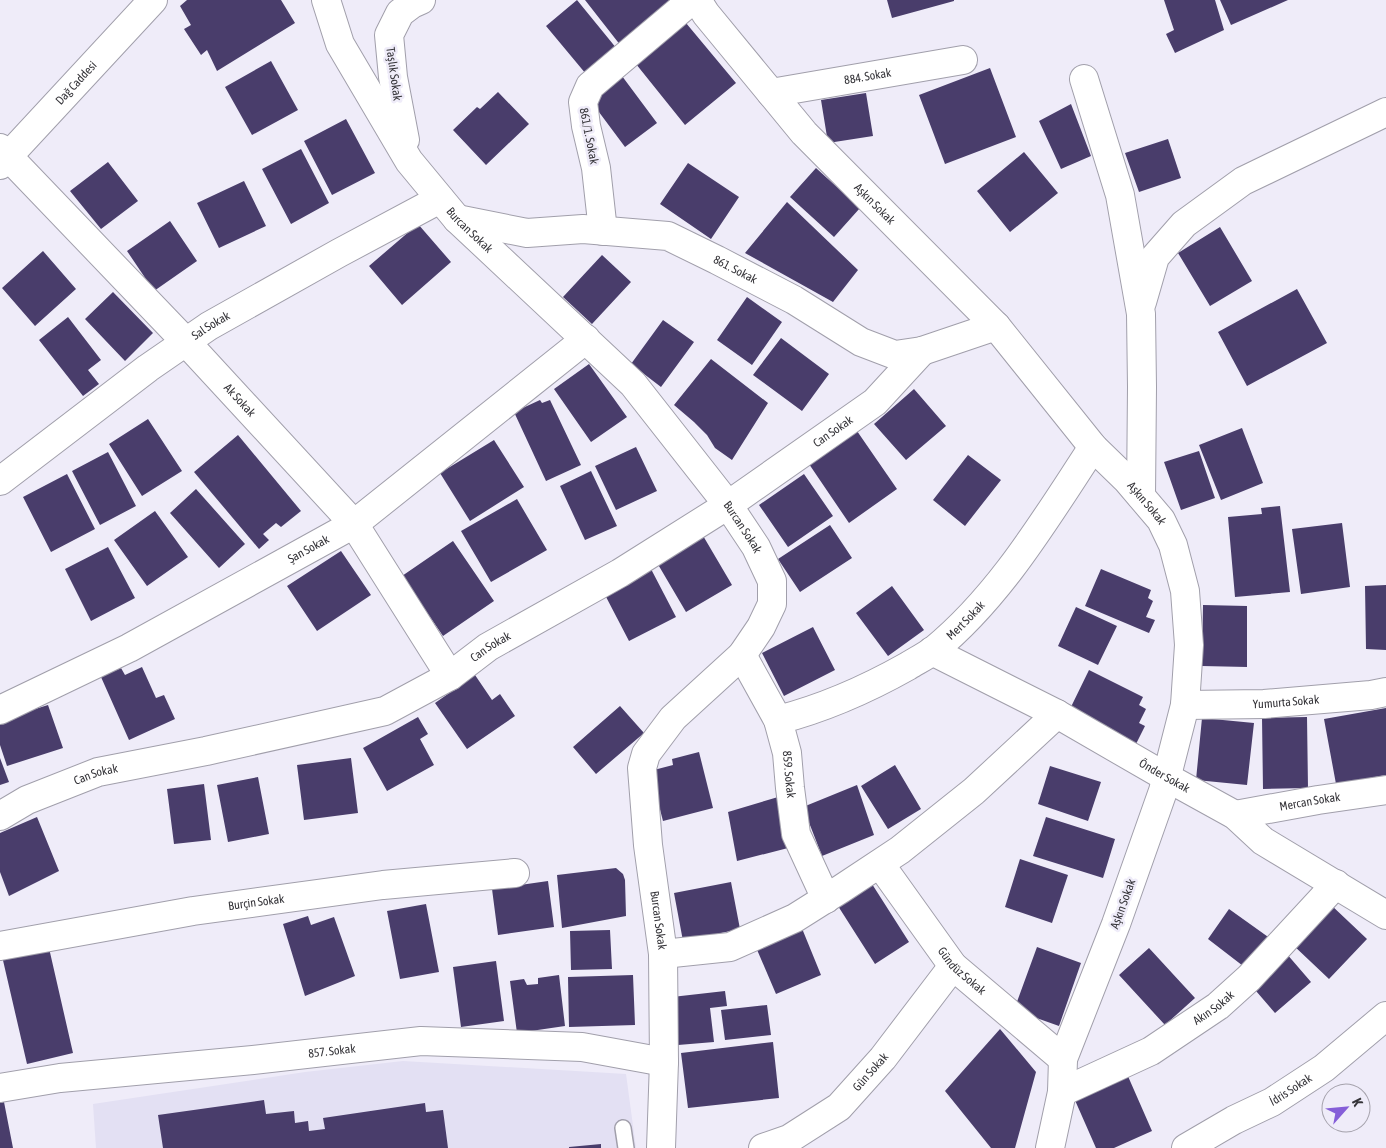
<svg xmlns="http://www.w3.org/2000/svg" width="1386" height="1148" viewBox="0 0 1386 1148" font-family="'Asap Condensed',sans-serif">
<rect width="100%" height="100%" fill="#efecf9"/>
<path fill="#e3e0f3" d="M403,1061L626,1074L636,1148H96L93,1104L305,1072Z"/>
<path fill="#493d6b" d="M187,0H281L295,23L217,71L207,50L201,55L184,29L191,25L180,6Z
M577,0L617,49L586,74L546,26Z
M585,0H681L621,46Z
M887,0H954V1L892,18Z
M1164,0H1215L1224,30L1175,53L1166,34L1174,30Z
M1220,0H1288L1231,25Z
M686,23L736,83L685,125L636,64Z
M271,61L298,110L252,135L225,87Z
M990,68L1016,137L945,164L919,95Z
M622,76L657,123L625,147L590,100Z
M498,92L529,124L486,165L453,130L477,107L480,109Z
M866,93L873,136L828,143L821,100Z
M1071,104L1091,156L1061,169L1039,121Z
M346,119L375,173L332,195L304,141Z
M1168,139L1181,178L1139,192L1125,153Z
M301,149L329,203L291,224L262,169Z
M1024,152L1058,193L1010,232L977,191Z
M108,162L138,201L101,229L70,191Z
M688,163L739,197L711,239L660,204Z
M816,168L860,208L834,237L790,197Z
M244,181L266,226L219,248L197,203Z
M787,202L858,270L833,302L745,253Z
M170,221L197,261L154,291L127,251Z
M418,224L451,262L402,305L369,266Z
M1220,227L1252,281L1210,306L1178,253Z
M43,251L76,289L35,326L2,288Z
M602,255L631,282L592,324L563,297Z
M1297,289L1327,343L1247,386L1218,332Z
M113,292L153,333L125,361L85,319Z
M747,297L782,322L752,365L717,340Z
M68,317L101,360L88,370L99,384L83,396L39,340Z
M663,320L694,342L661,387L631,364Z
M781,338L829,374L802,411L753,375Z
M711,359L768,403L732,460L715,448L707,435L694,422L674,405Z
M589,364L627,417L591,442L554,389Z
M914,389L946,426L906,460L874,424Z
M540,400L542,403L550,400L581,465L546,481L514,412Z
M148,419L182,471L142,496L109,444Z
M1242,428L1263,483L1221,500L1199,445Z
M857,431L897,489L849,523L809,464Z
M238,435L301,511L281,527L276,523L263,534L269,540L259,549L194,472Z
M494,440L524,487L470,521L440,473Z
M636,447L657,491L616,510L595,466Z
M1199,451L1215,498L1181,510L1164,462Z
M108,452L136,506L100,525L72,471Z
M968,455L1001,480L965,526L933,500Z
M591,471L617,526L585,540L560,486Z
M67,474L95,529L51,552L23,497Z
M804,474L833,516L788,547L759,505Z
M196,489L245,544L219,568L170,513Z
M517,499L547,550L491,582L461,531Z
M1280,506L1290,592L1235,597L1228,517L1262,514L1261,508Z
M155,511L188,557L147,586L114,540Z
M1342,523L1350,587L1301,594L1292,529Z
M830,525L852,558L800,592L778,559Z
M702,534L732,585L686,612L656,561Z
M453,541L494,601L443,636L402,576Z
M108,547L135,598L91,621L65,569Z
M341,551L371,595L317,631L287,586Z
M651,569L676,617L629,641L604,593Z
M1101,569L1151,590L1148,598L1153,601L1146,617L1155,620L1149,633L1085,606Z
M1386,585V650L1366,649L1365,586Z
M892,586L924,630L888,656L856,613Z
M1203,605L1247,606V667L1202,666Z
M1076,607L1117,626L1098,665L1058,646Z
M813,627L835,670L784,696L762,653Z
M142,667L156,698L164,695L175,719L129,740L101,677L121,668L125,675Z
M1089,670L1143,697L1139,705L1146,709L1139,723L1145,726L1136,744L1069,711Z
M475,675L492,700L500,694L515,716L467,749L435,703Z
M48,705L63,748L7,766L0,745V720Z
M620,706L644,733L596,774L573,747Z
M1386,708V775L1336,784L1324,719Z
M418,717L428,734L420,739L434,765L387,791L363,748Z
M1307,717L1308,788L1263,789L1262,718Z
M1202,718L1254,723L1247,785L1196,780Z
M699,752L713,808L663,821L650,771L673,765L672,759Z
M0,758L9,782L0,785Z
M351,758L358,813L304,820L297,765Z
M895,765L921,809L888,829L861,786Z
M1050,766L1101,782L1088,821L1038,804Z
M258,777L269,834L228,842L217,785Z
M204,784L211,840L174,844L167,789Z
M857,785L874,835L822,856L803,807Z
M778,797L788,848L737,861L728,812Z
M37,817L59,871L9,896L0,872V833Z
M1046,817L1115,839L1103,878L1033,856Z
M1020,859L1068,875L1052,923L1005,907Z
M616,868L623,874L625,880L626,916L562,928L557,875Z
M548,881L554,927L498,935L492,889Z
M731,882L740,929L683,941L674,893Z
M872,884L909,942L875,964L838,906Z
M426,904L439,972L400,979L387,911Z
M1330,904L1367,939L1329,979L1292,944Z
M1229,909L1271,939L1247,969L1208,939Z
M308,916L311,925L334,917L355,976L305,996L283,924Z
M801,926L821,975L776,994L755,945Z
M610,930L612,969L571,970L570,931Z
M1037,947L1081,963L1059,1026L1014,1010Z
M49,948L73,1053L27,1064L2,956Z
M1149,948L1195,998L1165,1025L1119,975Z
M1286,953L1311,982L1275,1013L1250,984Z
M496,961L504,1021L461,1027L453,967Z
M559,975L565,1026L517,1033L510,981L524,979L527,985L538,984V978Z
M633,975L635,1025L569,1027L568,977Z
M725,991L727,1006L710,1008L714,1042L678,1045L672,997Z
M767,1005L771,1035L725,1040L721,1010Z
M1000,1029L1036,1072L1015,1148H991L945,1091Z
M773,1042L779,1098L688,1108L681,1053Z
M1127,1074L1152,1131L1114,1148H1096L1074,1098Z
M264,1100L266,1114L294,1111L295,1123L308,1121L309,1131L325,1129L323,1118L425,1103L426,1112L443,1110L448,1148H163L158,1115Z
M4,1102L13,1148H0V1103Z
M601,1144V1148H569V1147Z"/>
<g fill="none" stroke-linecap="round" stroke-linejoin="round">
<g stroke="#a19fab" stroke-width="18">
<path id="service" d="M623,1128L626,1148"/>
</g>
<g stroke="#a19fab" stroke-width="30">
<g id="minor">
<path id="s1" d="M326,0L340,44L409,161L457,219L633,384L728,505L756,547L772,581V604L761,627L742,655L673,718L646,754L642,768L648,845L663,954L664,1062L661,1148"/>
<path id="s2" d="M697,0L706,14L804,133L996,326L1093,447L1127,480L1161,520L1173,545L1185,591L1189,645L1185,705L1163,791L1116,924L1063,1059L1062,1092L1050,1148"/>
<path d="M1084,79L1120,195L1141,314L1142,387L1141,496"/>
<path id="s3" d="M771,93L963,60"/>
<path d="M405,140L393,77L389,35L400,13L412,4L421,0"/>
<path id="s4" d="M0,148L186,342L354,524L450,676"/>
<path id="s5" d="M457,219L527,233L583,229L668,236L717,260L794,300L861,342L895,355L922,351L996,326"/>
<path d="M603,231L596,168L586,126L583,102L590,86L692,0"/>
<path d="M1142,302L1155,257L1184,224L1243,181L1386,112"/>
<path id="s6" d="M0,481L148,368L209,326L339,253L440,199"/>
<path id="s7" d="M932,651L1057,714L1166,777L1235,815L1263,841L1386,915"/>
<path id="s8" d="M742,655L778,720L787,753L790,788L796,834L826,899"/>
<path id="s9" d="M1185,705L1264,704L1371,695L1386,692"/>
<path id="s10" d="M0,710L129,648L354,524L586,339"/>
<path id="s11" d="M778,720C821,709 869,688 908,666C916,661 926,656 934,650C1001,595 1046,518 1093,447"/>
<path id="s12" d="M1235,815L1318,800L1386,790"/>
<path id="s13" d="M0,816L27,800L98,772L206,751L385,711L450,676L488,647L620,573L728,505L875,402L922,351"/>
<path id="s14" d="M880,864L953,966L1063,1059"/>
<path id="s15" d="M0,946L193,911L383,885L515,873"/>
<path d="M663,954L730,947L795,918L841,889L900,850L974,791L1057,714"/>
<path id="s16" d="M0,1088L60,1078L253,1060L421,1041L582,1047L664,1062"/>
<path id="s17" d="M1062,1092L1151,1051L1218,1006L1249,978L1336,884"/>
<path id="s18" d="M763,1148L789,1139L839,1107L883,1058L953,966"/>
<path id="s19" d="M1186,1148L1234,1120L1272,1102L1324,1068L1386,1016"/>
</g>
</g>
<g stroke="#a19fab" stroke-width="30">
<g id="tertiary">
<path id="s20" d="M0,165L153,0"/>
</g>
</g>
<use href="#service" stroke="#fff" stroke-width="15"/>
<use href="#minor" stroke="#fff" stroke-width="28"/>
<use href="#tertiary" stroke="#fff" stroke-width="28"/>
</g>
<g text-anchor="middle" stroke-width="5" stroke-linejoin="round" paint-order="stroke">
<g font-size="12" fill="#353439" stroke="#efecf9">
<text transform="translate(394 74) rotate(82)" y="4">Taşlık Sokak</text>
<text dy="4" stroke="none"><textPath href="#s3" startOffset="98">884. Sokak</textPath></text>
<text dy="4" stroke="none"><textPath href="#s20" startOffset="112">Dağ Caddesi</textPath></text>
<text transform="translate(589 136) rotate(79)" y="4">861/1. Sokak</text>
<text dy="4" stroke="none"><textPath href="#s2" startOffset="271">Aşkın Sokak</textPath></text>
<text dy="4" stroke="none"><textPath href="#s1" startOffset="274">Burcan Sokak</textPath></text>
<text dy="4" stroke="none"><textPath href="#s5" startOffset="288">861. Sokak</textPath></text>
<text dy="4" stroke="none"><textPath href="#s6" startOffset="262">Sal Sokak</textPath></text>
<text dy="4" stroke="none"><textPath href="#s4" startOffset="348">Ak Sokak</textPath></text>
<text dy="4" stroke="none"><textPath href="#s13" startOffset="930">Can Sokak</textPath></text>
<text dy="4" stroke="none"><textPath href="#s2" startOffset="676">Aşkın Sokak</textPath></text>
<text dy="4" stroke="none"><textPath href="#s1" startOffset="679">Burcan Sokak</textPath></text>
<text dy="4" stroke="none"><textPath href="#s10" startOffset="348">Şan Sokak</textPath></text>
<text dy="4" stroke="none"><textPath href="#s11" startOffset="215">Mert Sokak</textPath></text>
<text dy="4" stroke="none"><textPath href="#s13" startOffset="525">Can Sokak</textPath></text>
<text dy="4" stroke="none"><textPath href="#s9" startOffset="101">Yumurta Sokak</textPath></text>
<text dy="4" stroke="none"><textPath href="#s13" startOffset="105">Can Sokak</textPath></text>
<text dy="4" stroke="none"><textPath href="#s8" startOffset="130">859. Sokak</textPath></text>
<text dy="4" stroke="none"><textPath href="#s7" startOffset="264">Önder Sokak</textPath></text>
<text dy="4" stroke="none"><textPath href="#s12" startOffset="76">Mercan Sokak</textPath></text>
<text dy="4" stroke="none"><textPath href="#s15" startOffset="260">Burçin Sokak</textPath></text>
<text transform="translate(1123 904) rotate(-70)" y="4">Aşkın Sokak</text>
<text dy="4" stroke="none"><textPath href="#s1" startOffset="1129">Burcan Sokak</textPath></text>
<text dy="4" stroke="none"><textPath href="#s14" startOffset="135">Gündüz Sokak</textPath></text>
<text dy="4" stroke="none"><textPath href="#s17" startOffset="174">Akın Sokak</textPath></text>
<text dy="4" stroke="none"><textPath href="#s16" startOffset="334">857. Sokak</textPath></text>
<text dy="4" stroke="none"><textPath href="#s18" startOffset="134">Gün Sokak</textPath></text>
<text dy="4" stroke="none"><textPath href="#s19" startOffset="120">İdris Sokak</textPath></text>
</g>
</g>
<g transform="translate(1346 1108) rotate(63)"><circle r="24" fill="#efecf9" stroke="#a5a2ac"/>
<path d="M0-4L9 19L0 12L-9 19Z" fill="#855ed8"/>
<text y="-8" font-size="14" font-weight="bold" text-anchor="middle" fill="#353439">K</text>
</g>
</svg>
